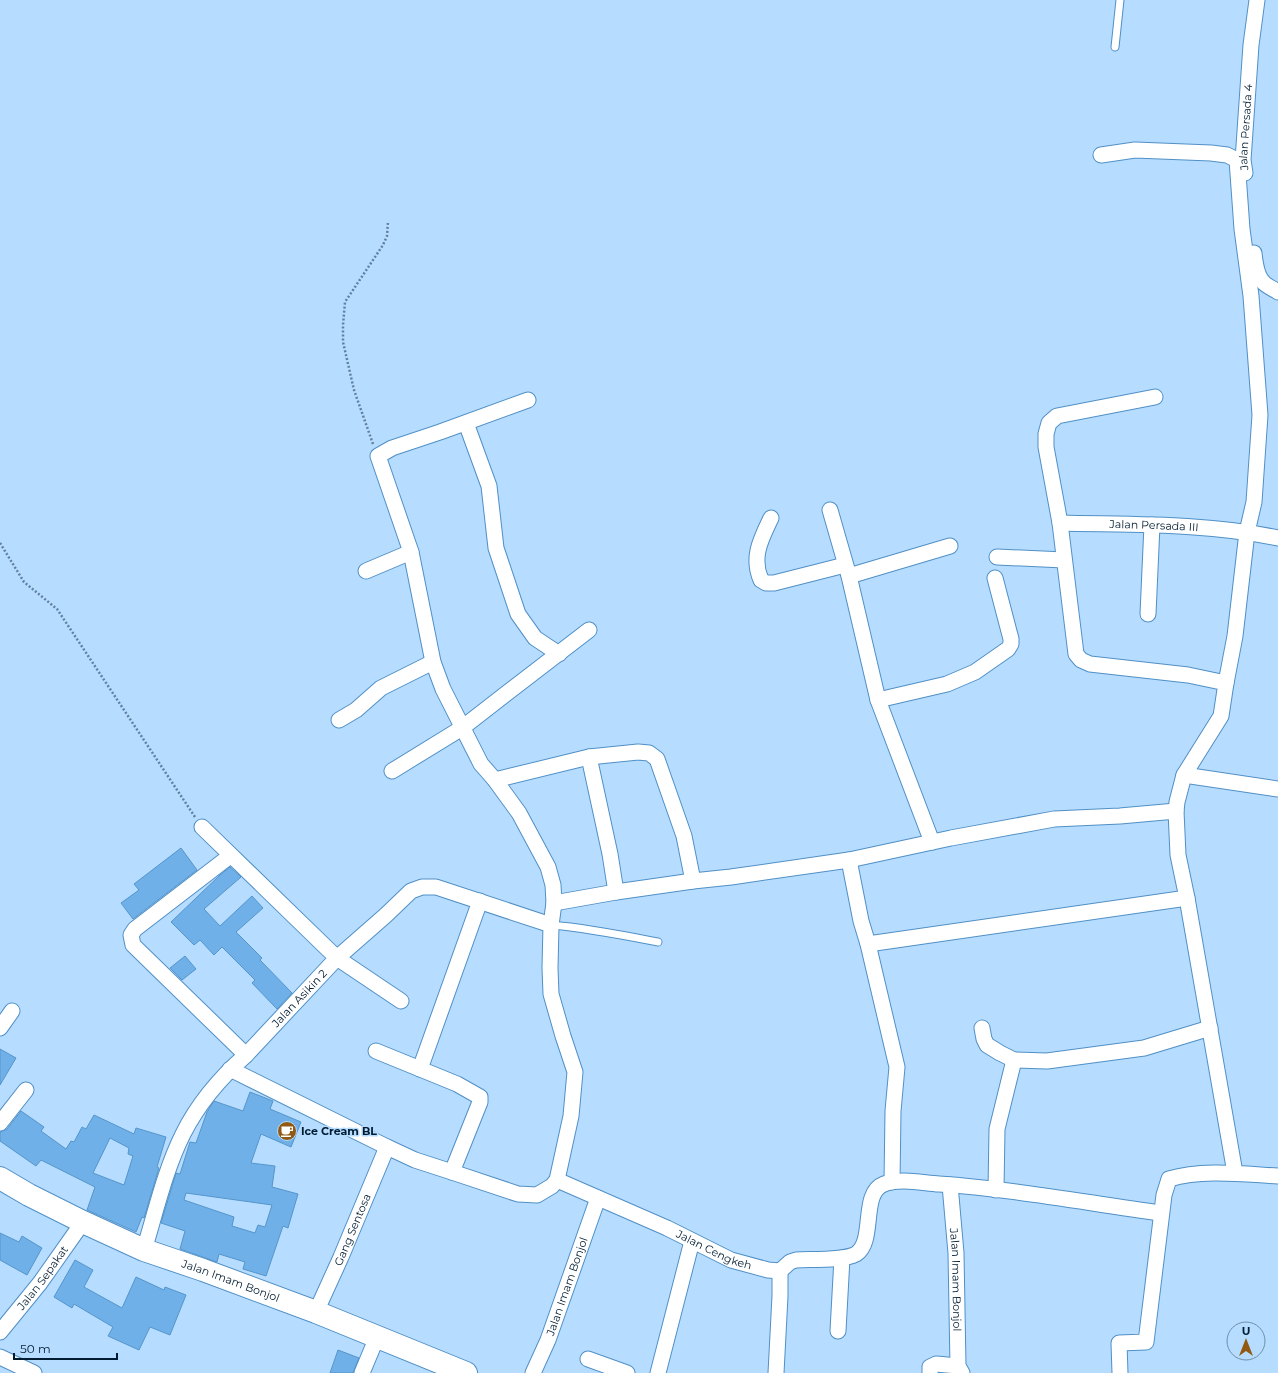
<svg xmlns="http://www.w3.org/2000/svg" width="1278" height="1373" viewBox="0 0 1278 1373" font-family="Montserrat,sans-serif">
<rect width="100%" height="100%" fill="#b6dcff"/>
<path fill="#6fb0e8" stroke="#5595cb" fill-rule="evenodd" d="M181,848L197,870L133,919L121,903L139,890L134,884Z
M230,867L241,877L204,909L220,926L252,896L263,908L236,932L262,958L260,960L292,993L277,1009L252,983L255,980L222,947L214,955L200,940L194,945L171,922L220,875Z
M185,956L196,969L182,980L170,968Z
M0,1049L16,1058L0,1085Z
M250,1092L273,1101L270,1109L301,1122L291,1147L261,1134L251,1163L275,1166L272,1187L298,1194L288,1228L283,1226L266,1276L243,1269L245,1262L219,1254L217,1262L180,1249L185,1231L161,1223L176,1173L180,1174L190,1142L196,1143L207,1112L214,1101L243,1111ZM186,1193L258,1203L272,1205L265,1227L258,1225L255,1233L232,1226L234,1217L184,1200Z
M21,1111L44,1127L41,1131L66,1149L71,1141L74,1142L82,1127L86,1129L94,1115L134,1134L136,1128L166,1137L157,1167L159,1168L144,1218L142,1217L136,1232L87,1210L95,1187L41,1160L36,1166L0,1141V1132L7,1129ZM110,1138L129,1148L128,1154L133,1156L124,1185L93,1173Z
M0,1233L19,1242L22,1236L42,1248L27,1275L0,1260Z
M75,1260L93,1270L84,1287L122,1308L136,1277L164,1290L165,1287L186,1295L170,1335L150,1327L139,1350L108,1336L113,1327L74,1304L72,1308L54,1297Z
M338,1350L359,1358L353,1373H330Z"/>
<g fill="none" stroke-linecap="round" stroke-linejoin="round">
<g stroke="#5090c6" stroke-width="9">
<path id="service" d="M1115,47L1120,0
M551,925C587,928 622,935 658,942"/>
</g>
<g stroke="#5090c6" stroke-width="17">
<g id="minor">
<path d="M1101,155L1135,150L1211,153L1227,155L1237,160L1242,229L1251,296L1260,415L1254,502L1247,532L1235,636L1226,683"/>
<path id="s1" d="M1245,173L1243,160L1251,45L1257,0"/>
<path d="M1254,253C1255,262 1256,276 1264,283C1268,287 1274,289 1278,292"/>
<path d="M1155,397L1057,416L1049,423L1046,434V447L1060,523L1076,654L1081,660L1090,664L1188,675L1226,683L1221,716L1184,775L1177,802L1176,811L1178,855L1187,898L1235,1173"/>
<path d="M466,423L489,486L496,548L518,614L535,638L559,654"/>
<path d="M830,510L849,576L878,700L932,842"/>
<path d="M771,518C761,539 751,557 761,580L766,583H774L845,565"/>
<path id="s2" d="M1060,523C1133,525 1207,523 1278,538"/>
<path d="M997,557L1064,560"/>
<path d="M366,571L411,552"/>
<path d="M849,576L950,546"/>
<path d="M1148,614L1152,525"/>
<path d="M878,700L947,684L975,672L1008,649L1011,644V639L995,578"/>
<path d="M339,720L356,710L381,688L433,662"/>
<path d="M589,757L610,854L616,892"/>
<path d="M392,771L462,728L507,693L589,630"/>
<path d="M1184,775L1278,789"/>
<path d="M495,780L589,757L638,752L649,753L657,759L684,836L693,881"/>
<path d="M202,827L337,958L401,1001"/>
<path d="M230,856L135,929L131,935L133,945L246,1055"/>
<path d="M849,860L861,921L868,944L897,1067L893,1111L892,1182"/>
<path d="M554,903L616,892L693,881L731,877L849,860L951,838L1054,819L1120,816L1176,811"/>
<path d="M868,944L1187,898"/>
<path d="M0,1028L12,1011"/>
<path d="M982,1028L984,1039L987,1045L1000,1053L1014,1060L1047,1061L1144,1048L1210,1028"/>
<path d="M376,1051L457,1084L480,1097V1102L452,1172"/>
<path d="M230,1069L387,1147L415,1160L452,1172L518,1194L537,1195L552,1186L557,1180L571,1116L575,1072L563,1036L551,994L550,968L551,925L554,903L553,885L548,867L519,813L495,780L481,764L443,689L433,662L411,552L378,456L392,448L440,432L528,400"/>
<path d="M420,1069L480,901"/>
<path d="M0,1123L26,1090"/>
<path id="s3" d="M557,1180L667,1228L731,1260L768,1270L780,1271V1296L776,1373"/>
<path id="s4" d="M950,1185L956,1253L958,1366L962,1373"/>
<path d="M996,1190L997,1129L1014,1060"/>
<path id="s5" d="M144,1250C156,1211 165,1170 183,1134C198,1104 221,1077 246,1055L337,958L386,915L411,891L422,887H436L551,925"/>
<path d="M780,1271L790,1262L796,1260C811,1259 843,1261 856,1254C876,1241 860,1193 884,1184C901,1178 922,1183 939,1184C1013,1189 1087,1203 1161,1213"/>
<path id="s6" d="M316,1312L341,1257L387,1147"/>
<path d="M838,1331L842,1258"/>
<path id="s7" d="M0,1332L40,1283L83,1222"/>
<path d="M0,1357L34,1373"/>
<path d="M588,1359L627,1373"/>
<path d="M362,1373L377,1337"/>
<path id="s8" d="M533,1373L548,1340L598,1198"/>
<path d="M658,1373L692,1241"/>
<path d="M930,1373V1367L936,1364L958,1366"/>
<path d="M1120,1373L1119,1343L1146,1342L1164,1195L1169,1179C1203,1169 1242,1174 1278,1176"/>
</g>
</g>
<g stroke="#5090c6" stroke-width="24">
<g id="trunk">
<path id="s9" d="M0,1178L29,1195L83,1222L144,1250L203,1270L316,1312L466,1373"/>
</g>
</g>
<path stroke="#61819e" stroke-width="2.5" stroke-dasharray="2 2" stroke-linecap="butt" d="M373,444L354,390L343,342V325L345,302L383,245L387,236L388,221
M0,543L24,582L57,609L195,817"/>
<use href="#service" stroke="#fff" stroke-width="7"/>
<use href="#minor" stroke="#fff" stroke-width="15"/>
<use href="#trunk" stroke="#fff" stroke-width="22"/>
</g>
<defs>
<g id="cafe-disc" transform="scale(1)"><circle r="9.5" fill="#915912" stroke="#b6dcff"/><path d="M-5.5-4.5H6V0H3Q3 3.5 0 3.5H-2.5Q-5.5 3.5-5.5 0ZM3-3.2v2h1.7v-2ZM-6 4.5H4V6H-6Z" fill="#fff"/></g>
</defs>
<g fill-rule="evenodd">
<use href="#cafe-disc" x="287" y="1131"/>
</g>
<g text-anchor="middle" stroke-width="3" stroke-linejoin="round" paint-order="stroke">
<g font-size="11" fill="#011b30" stroke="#b6dcff">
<text dy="4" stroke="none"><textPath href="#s1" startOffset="46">Jalan Persada 4</textPath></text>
<text dy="4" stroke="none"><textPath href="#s2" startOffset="94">Jalan Persada III</textPath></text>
<text dy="4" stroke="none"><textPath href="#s5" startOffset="302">Jalan Asikin 2</textPath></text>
<text dy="4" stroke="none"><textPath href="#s6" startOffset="90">Gang Sentosa</textPath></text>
<text dy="4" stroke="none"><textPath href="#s3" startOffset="172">Jalan Cengkeh</textPath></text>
<text dy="4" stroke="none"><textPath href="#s7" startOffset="69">Jalan Sepakat</textPath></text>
<text dy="4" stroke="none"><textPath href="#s4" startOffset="95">Jalan Imam Bonjol</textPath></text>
<text dy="4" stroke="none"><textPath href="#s9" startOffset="253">Jalan Imam Bonjol</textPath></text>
<text dy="4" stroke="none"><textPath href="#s8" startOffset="93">Jalan Imam Bonjol</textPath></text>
</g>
<g font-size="11" font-weight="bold" fill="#011b30" stroke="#b6dcff" text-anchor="start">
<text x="301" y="1135">Ice Cream BL</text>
</g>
</g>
<g transform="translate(1246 1341)"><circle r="19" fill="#b6dcff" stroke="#6e8fac"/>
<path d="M0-3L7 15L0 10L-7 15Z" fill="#915912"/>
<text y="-6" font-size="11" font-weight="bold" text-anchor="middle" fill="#011b30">U</text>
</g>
<path d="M14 1353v6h103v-6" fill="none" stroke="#011b30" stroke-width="2"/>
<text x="20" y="1353" font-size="12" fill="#011b30" stroke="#b6dcff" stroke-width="3" paint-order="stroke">50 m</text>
</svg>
